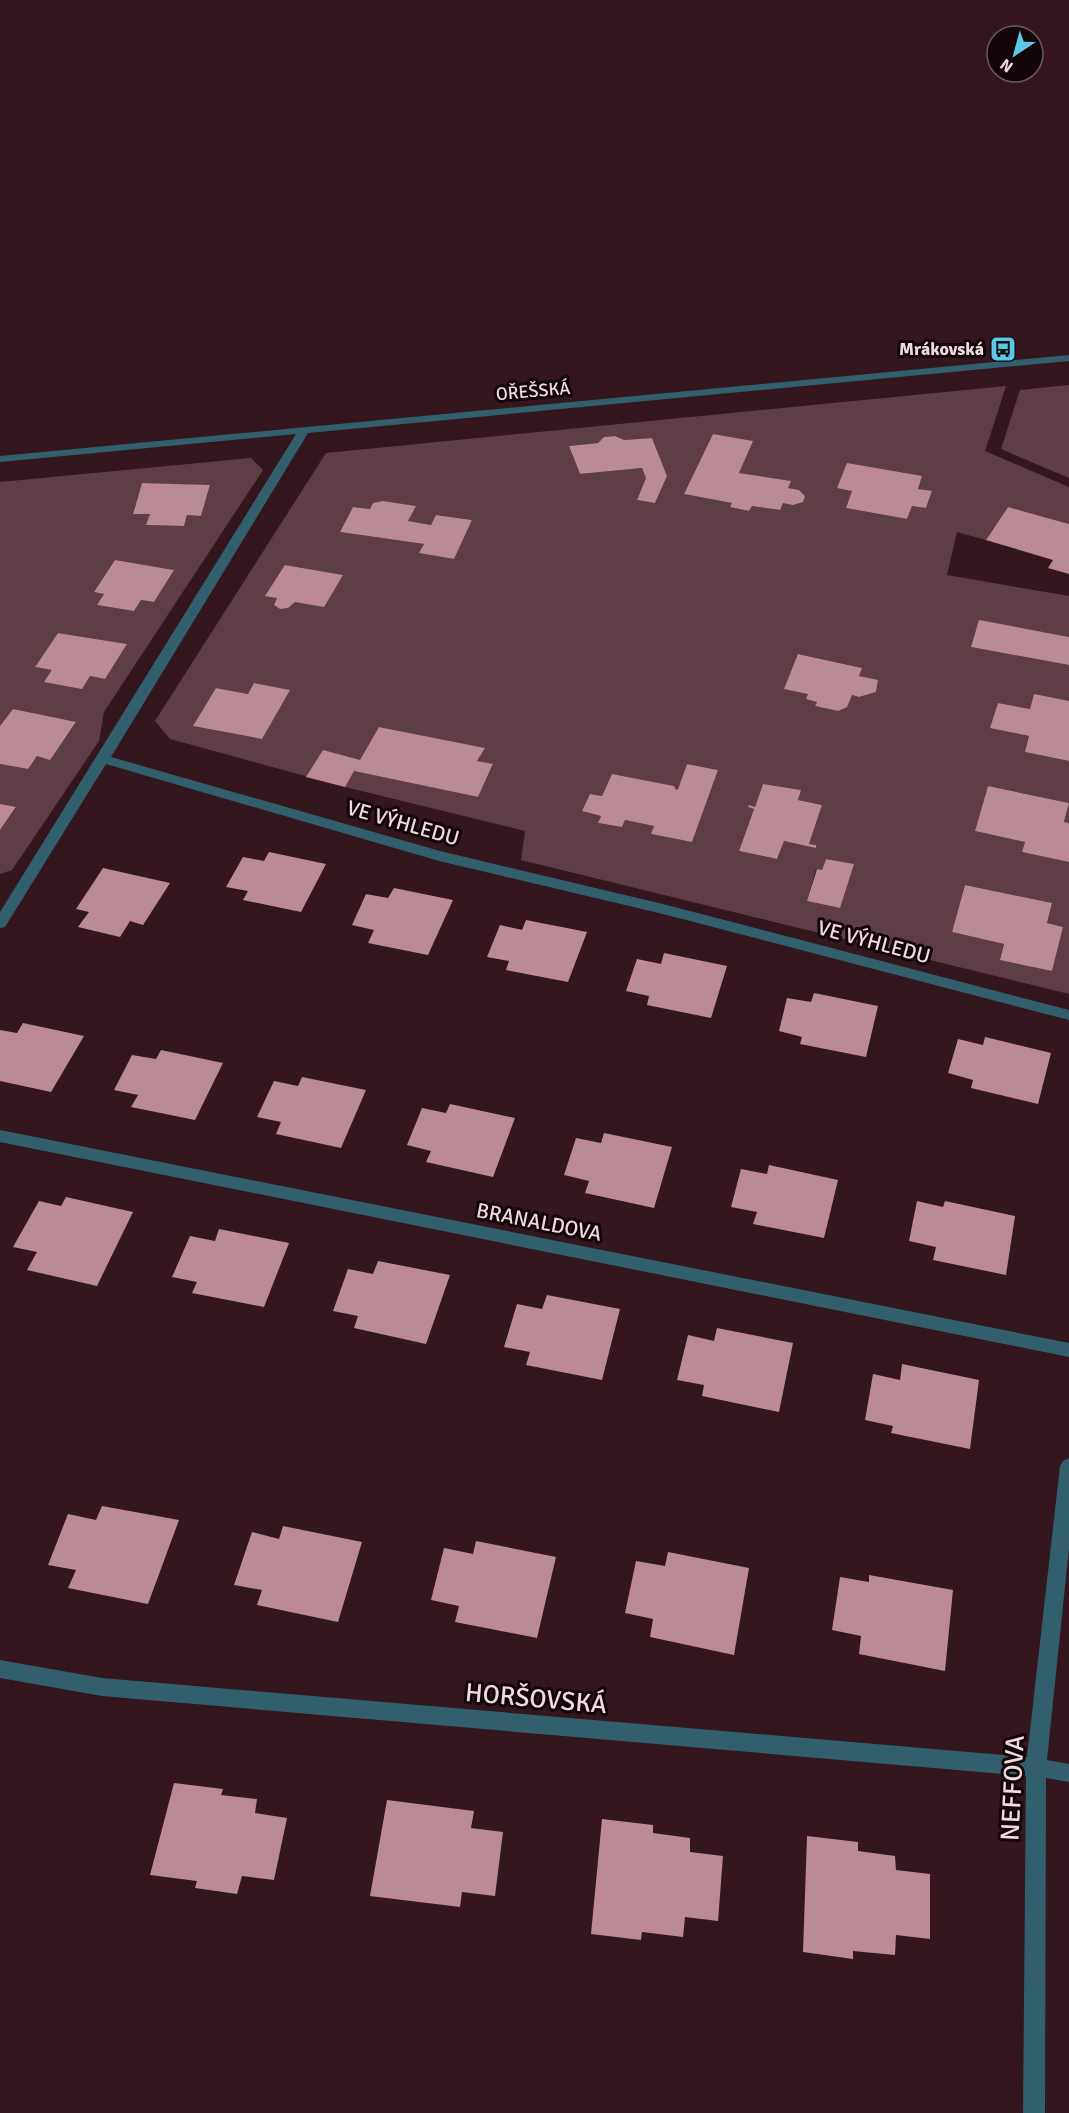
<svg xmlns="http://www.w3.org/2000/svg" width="1069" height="2113" viewBox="0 0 1069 2113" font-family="Signika,sans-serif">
<rect width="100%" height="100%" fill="#33161e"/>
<path fill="#5e3e46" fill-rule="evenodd" d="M1069,385V478L1001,449L1020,390Z
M1006,386L985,451L1069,487V524L1008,507L986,540L957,532L947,575L1069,596V637L979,621L971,647L1069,665V701L1034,695L1030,709L998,703L991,728L1029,736L1025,752L1069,761V823L1064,822L1069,803L988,786L975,831L1025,842L1022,852L1069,862V994L521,860L525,831L345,787L170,739L155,721L326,453ZM713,434L752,441L739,473L790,481L788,488L799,490L805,496L783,503L779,510L752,506L749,511L731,507L732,503L684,494ZM615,436L624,440L652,438L667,476L655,503L637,500L646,478L642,468L580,474L569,446L598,443L604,437ZM922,476L918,489L932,492L926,508L912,506L907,519L846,508L852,491ZM383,501L415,506L408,521L431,525L437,515L472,520L454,559L420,553L424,544L340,532L353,507L370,509L373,503ZM286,565L342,575L295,602L288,608L280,609L274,605L277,598L266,595ZM799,654L862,668L859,676L878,681L876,692L859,697L852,695L847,706L838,711L815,706L817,702L806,699L808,694ZM254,683L289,690L262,739L194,726L216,688L248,694ZM379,727L484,748L477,761L493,765L478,797L355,771ZM687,764L718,770L692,842L651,834L654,826L625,820L622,827L598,823L601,816L582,811L590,794L602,796L612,774L673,786L676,790L678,789ZM763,784L801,790L798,800L822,805L809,844L816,845V847L784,841L777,859L739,851L754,809L748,807H755ZM826,859L853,864L840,908L807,901L816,869L822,870ZM965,885L1052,903L1047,923L1063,927L1052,971L1000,959L1004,944L952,932Z
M251,458L263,470L104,712L99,741L12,870L0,874V830L16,808L0,804V764L28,769L37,756L50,759L76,723L13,709L0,726V482ZM142,483L210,486L201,516L187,515L184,526L147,525L150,514L133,513ZM115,560L174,570L154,602L141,600L134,611L98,605L104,594L94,592ZM58,633L127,644L105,679L90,676L82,688L52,670L35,667Z"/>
<path fill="#ba8b96" d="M713,434L753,441L739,473L791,481L788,488L799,490L805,496L803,502L793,505L783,503L780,510L752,506L749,511L730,507L732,503L684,494Z
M615,436L624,440L652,438L667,476L655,503L637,500L646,478L642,468L580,474L569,446L598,443L604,437Z
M847,463L922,476L918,489L932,491L926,508L912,506L907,519L846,508L852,491L837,488Z
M142,483L210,485L201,516L187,515L184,526L146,525L150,514H133Z
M383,501L416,506L408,521L431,525L436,515L472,520L454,559L419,553L424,544L340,532L353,507L370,509L373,503Z
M1008,507L1069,524V574L1048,568L1053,560L986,540Z
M115,560L174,570L154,602L141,600L134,611L97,605L104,594L94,592Z
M285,565L343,575L324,607L295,602L288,608L280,609L274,605L277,598L265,596Z
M979,620L1069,637V665L971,647Z
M58,633L127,644L105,679L90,676L82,689L44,682L52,670L35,667Z
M798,654L862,668L859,676L878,680L876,692L859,697L852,695L847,707L838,711L815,706L817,702L806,699L808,694L784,689Z
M254,683L290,690L262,739L193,726L216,688L248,694Z
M1034,694L1069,701V761L1025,752L1029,736L990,728L998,703L1030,709Z
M13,709L76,722L50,760L37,756L28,769L0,764V726Z
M379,727L485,748L477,761L493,764L478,797L354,771L345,787L306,777L323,750L360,760Z
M687,764L718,770L692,842L651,834L654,826L625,820L622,827L598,823L601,816L582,811L590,794L602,796L612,774L674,786L676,790L678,789Z
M763,784L801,790L798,800L822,805L809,844L816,845V848L784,841L777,859L739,851L754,809L748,807L749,805L755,807Z
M988,786L1069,803L1064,822L1069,823V862L1022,852L1025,842L975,831Z
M0,804L16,807L0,830Z
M269,852L326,864L301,912L243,900L248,891L226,887L243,857L264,861Z
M826,859L854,864L840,908L807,901L817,869L822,870Z
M103,868L170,883L143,925L130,921L120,937L78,927L89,912L76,909Z
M965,885L1052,903L1047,923L1063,927L1052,971L1000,960L1004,944L952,932Z
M394,888L453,900L428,955L368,943L374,930L352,925L366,894L388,898Z
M526,920L587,932L568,982L506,970L509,961L487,957L500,925L522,930Z
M664,953L727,966L711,1018L647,1005L649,996L626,991L637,959L661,964Z
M814,993L878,1006L866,1057L800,1044L802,1037L779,1031L787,998L811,1002Z
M23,1023L84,1036L51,1092L0,1081V1030L17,1033Z
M985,1037L1051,1053L1038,1104L971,1088L973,1080L948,1073L958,1039L983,1045Z
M161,1050L223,1063L195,1120L131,1107L138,1095L114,1090L132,1055L156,1059Z
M302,1077L366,1090L341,1148L276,1134L281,1122L257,1117L274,1081L298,1086Z
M450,1104L515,1118L493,1177L426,1162L431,1151L407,1145L422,1108L446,1113Z
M604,1133L672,1147L654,1208L585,1193L589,1181L564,1175L576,1138L601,1143Z
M769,1165L838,1180L824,1238L753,1224L757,1212L731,1207L741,1169L767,1174Z
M66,1197L133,1212L97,1286L27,1270L37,1252L13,1247L39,1201L61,1206Z
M917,1201L943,1207L945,1201L1015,1216L1006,1275L933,1260L936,1247L909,1241Z
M219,1229L289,1243L264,1307L192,1293L197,1282L172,1277L190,1236L215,1241Z
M378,1261L450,1275L426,1344L354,1328L358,1316L333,1311L348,1269L373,1274Z
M547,1295L620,1309L602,1380L526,1365L530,1352L504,1347L517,1304L542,1309Z
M717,1328L793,1343L779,1412L702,1396L704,1385L677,1380L688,1335L714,1341Z
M902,1364L979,1380L970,1449L891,1433L893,1426L865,1420L873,1374L900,1380Z
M102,1506L179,1520L148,1604L68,1588L76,1570L48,1565L68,1514L96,1520Z
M283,1526L362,1542L338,1622L257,1605L262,1590L234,1585L252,1532L279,1539Z
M476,1541L556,1557L537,1638L455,1622L459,1606L431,1600L444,1548L473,1554Z
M668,1552L749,1568L734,1655L650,1637L653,1619L625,1613L636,1561L665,1566Z
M869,1575L953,1590L945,1671L859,1654L861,1636L832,1630L840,1577L869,1582Z
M174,1783L223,1789L221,1795L257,1799L255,1813L287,1818L274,1880L242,1876L237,1894L195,1888L197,1881L150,1875Z
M387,1800L474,1811L471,1828L503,1832L495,1896L462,1892L460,1907L370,1896Z
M602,1819L653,1825V1833L690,1838V1852L723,1856L718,1921L685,1917L683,1937L642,1932L641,1940L591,1934Z
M807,1836L858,1842V1851L895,1856L896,1870L930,1874V1939L896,1935L895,1955L853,1951V1959L803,1952Z"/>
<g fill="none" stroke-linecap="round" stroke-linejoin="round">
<path fill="#325f6c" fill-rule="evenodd" d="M1069,355V361L308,433L111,757L440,851L663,904L1069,1010V1020L663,914L439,861L106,764L5,927L0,928V912L296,434L0,462V456Z
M0,1130L1069,1343V1357L0,1142Z
M1069,1458V1548L1047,1760L1069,1764V1782L1046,1778L1045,2113H1023L1026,1776L102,1696L0,1678V1660L102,1678L1027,1757L1060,1466L1063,1461Z"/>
</g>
<defs>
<g id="bus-square" transform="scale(1.35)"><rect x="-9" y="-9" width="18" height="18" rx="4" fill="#5bc8e7" stroke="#120609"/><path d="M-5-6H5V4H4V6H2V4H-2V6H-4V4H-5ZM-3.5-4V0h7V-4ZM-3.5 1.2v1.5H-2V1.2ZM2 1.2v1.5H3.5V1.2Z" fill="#111"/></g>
</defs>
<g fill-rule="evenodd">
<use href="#bus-square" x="1003" y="349"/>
</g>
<g text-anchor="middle" stroke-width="6" stroke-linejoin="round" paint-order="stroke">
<g font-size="18" font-weight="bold" fill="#efdadf" stroke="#120609" text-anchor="end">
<text x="984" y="355">Mrákovská</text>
</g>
<g font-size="18" fill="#efdadf" stroke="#120609">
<text transform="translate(533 391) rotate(-5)" y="6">OŘEŠSKÁ</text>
</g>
<g font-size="21" fill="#efdadf" stroke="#120609">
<text transform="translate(403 823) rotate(16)" y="7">VE VÝHLEDU</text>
<text transform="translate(874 942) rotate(15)" y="7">VE VÝHLEDU</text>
<text transform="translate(539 1222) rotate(11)" y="7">BRANALDOVA</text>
</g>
<g font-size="26" fill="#efdadf" stroke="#120609">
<text transform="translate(536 1698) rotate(5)" y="9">HORŠOVSKÁ</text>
<text transform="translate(1012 1788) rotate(-87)" y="9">NEFFOVA</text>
</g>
</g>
<g transform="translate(1015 54) rotate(216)"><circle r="28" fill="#120609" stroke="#6a5b5f" stroke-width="1.5"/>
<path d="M0-4.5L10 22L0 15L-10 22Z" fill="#5bc8e7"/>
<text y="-9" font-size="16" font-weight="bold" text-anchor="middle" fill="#efdadf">N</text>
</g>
</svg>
